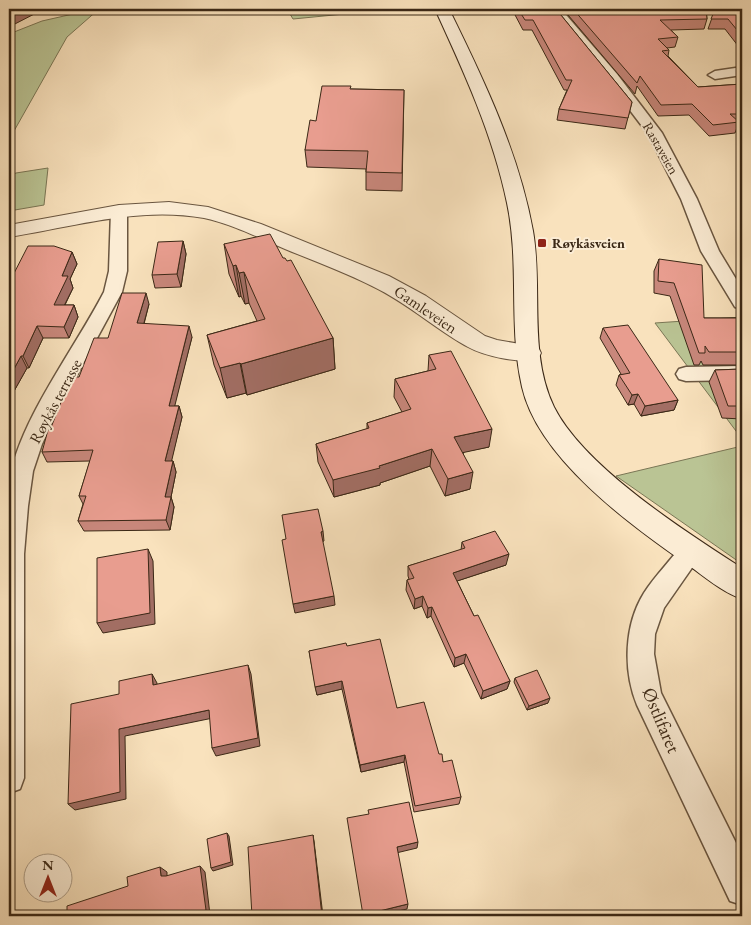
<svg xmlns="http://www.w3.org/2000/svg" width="751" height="925" viewBox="0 0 751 925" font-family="'EB Garamond',serif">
<rect width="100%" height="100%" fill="#f9e2bd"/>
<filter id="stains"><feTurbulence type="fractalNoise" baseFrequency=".004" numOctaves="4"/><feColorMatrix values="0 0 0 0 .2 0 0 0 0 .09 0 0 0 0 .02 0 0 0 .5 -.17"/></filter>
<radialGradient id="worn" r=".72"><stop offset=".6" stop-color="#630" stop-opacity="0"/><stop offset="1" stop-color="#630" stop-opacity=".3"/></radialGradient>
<path fill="#bac494" stroke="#7a7655" d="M95,9H99L67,37L14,131H9V34L42,21Z
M287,9H376L375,11L293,19Z
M48,168L44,205L9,211V176L16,173Z
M742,317V439L655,323Z
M742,446V564L616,476Z"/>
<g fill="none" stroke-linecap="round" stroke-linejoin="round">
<g stroke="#6a5640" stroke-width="3">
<path id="minor" d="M549,9H561L617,74L662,133L697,199L719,251L742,289V309L735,307L701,251L681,199L648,134L607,80Z
M742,67V75L715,79L708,75L715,71Z
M119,206L125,208L127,211V271L122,292L58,410L42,444L33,471L28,506L24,554V778L20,789L9,793V481C20,419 74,350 104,292L109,271L111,211L113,208Z
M742,366V380L686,381L679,379L676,374L679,369L686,367Z
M691,541L700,545L703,552L664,608L655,634L654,654L661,693L742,855V905L730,901L637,705C623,671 624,625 644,593C655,576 670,561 682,545Z"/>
</g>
<g stroke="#6a5640" stroke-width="2">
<path id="tertiary" d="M169,202L208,207L261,224L389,276L426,296L485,336L497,340L538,347L541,353L538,359C520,364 484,356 468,347C435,329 408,303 372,286C344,272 314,261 285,249C259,238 232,224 204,218C138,206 73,227 9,237V225L119,205Z"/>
</g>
<g stroke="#3b2816" stroke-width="2">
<path id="secondary" d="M435,9H449C484,80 519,153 533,231C543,288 528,353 554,407C584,467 686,532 742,568V599C722,592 705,577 688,565C630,525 538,458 522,387C508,326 520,264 507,203C493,135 464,72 435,9Z"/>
</g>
<use href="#minor" fill="#fbecd4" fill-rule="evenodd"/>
<use href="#tertiary" fill="#fbecd4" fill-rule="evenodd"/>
<use href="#secondary" fill="#fbecd4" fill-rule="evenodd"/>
</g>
<path fill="#c8877b" stroke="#3b2816" d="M490,9H556L632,102L625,129L557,120L559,109L567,90H564L532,30H523L514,13H492Z
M563,9H706L707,19L704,29L671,30L678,37L675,47L667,48L669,50L668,56L698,87L742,84V125H738L735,133L709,136L689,115L658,116L637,86L635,94Z
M709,9H742V51L725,29H708L713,15Z
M351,89L404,90L402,191L366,190V169L307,167L305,150L316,121Z
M183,241L186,254L181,287L155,288L152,275Z
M224,244L283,258L333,338L335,369L247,395L246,393L227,398L214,365L207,335L257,321L249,303L245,304L241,296L239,297L229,274Z
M72,252L77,264L70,279L73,288L65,305H74L78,317L69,338H43L29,368H27L9,400V283Z
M659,259L704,318H742V365H703L701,361L699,365H694L670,296L654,293V271Z
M149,304L144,324L192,337L174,406H179L182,417L171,461H173L176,472L171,497L174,507L170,530L84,531L78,521L83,504L79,496L90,461L47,462L42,452L50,430L79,377L108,338Z
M603,328L678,400L674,410L641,416L634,404L628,405L616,385L619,375L621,374L600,338Z
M429,355L489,447L463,452L470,489L445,496L430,466L380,483V485L334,497L318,462L316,444L367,429V423L402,412L394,397L395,379L428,371Z
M742,369V419L722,418L709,382L715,370Z
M462,542L506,565L457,581L474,616L510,681L507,689L481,699L464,663L454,667L431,616L427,618L422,606L414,609L406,590L407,580L409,579L408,576V566L461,550Z
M347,646L397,708L439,754L461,797L459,804L414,812L404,762L361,772L342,689L317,695L309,651Z
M515,678L548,703L527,710L514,682Z"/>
<path fill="#a26e64" stroke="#3b2816" d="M12,9H44L9,27V10Z
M183,241L186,254L181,287L177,274Z
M72,252L77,264L70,279L73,288L59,316L54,305L62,276Z
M236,265L241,296L239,297L233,266Z
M244,272L249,303L245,304L239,273Z
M146,293L149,304L141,334L137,323Z
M74,305L78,317L69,338L64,327Z
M37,326L43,338L29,368L23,356Z
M189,326L192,337L172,417L169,406Z
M333,338L335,369L247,395L241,364Z
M21,356L27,368L9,400V378Z
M240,363L246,393L227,398L220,368Z
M638,394L634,404L628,405L632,395Z
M678,400L674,410L641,416L645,406Z
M179,406L182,417L169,472L165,461Z
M492,429L489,447L452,455L454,437Z
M432,449L430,466L380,483V485L334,497L333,480L379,466Z
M173,461L176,472L171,497L174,507L170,530L166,520L165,497Z
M473,472L470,489L445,496L448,479Z
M323,531L324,541L322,542L321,532Z
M148,549L153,561L155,624L103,633L97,623Z
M509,554L506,565L451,583L453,573Z
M334,596L335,605L295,613L293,604Z
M423,596L422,606L414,609L415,599Z
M432,607L431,616L427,618L428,608Z
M466,654L464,663L454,667L455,658Z
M248,665L251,674L260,746L216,756L212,748Z
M152,674L157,683V694L153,685Z
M342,681V689L317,695L315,687Z
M510,681L507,689L481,699L483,691Z
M550,698L548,703L527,710L529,706Z
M209,710L213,718L125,736L126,799L75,810L68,804L119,729Z
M405,755L404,762L361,772L360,765Z
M227,833L229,836L233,865L213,871L211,868Z
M313,835L314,841L323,916H322Z
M418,842L417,848L396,853L397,847Z
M200,866L205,872L210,915L206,916H187Z
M160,867L167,872V882L161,876Z
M408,904L407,909L377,916H363V915Z"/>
<path fill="#e89d8f" stroke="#3b2816" d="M518,9H556L632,102L628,118L559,109L572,80H566L533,20H525Z
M573,9H706L707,19L660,20L678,37L658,39L669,50L662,51L698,87L742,84V114H730L739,122L713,125L692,104L661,105L640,76L637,83Z
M715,9H742V36L728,19H711Z
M322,86H351L350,89L404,90L402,173L366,172L368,151L305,150L310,120L316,121Z
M270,234L283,258H285L287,261L291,260L333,338L241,364L240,363L220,368L207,335L265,319L244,272L239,273L236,265L233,266L224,244Z
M183,241L177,274L152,275L158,242Z
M28,246H54L72,252L62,276H68L54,305H74L64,327L37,326L23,356H21L9,378V283Z
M659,259L702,265L704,318H742V352H709L705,346V353H699L674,283L658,281Z
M122,293H146L137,323L189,326L169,406H179L165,461H173L165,497H171L166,520L78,521L86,496H79L93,450L42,452L48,430H50L71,377H79L94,338H108Z
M628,325L678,400L645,406L638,394L632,395L619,375L630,373L603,328Z
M451,351L492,429L454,437L473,472L448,479L432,449L379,466L380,468L333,480L316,444L369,428L367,423L411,409L395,379L436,369L429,355Z
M742,369V406H728L715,370Z
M318,509L323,531L321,532L334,596L293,604L282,540L286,539L282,515Z
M495,531L509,554L453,573L474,616L478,615L510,681L483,691L466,654L455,658L432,607L428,608L423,596L415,599L407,580L414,578L408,566L465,548L462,542Z
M148,549L150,613L97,623V558Z
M380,639L397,708L424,702L439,754H442L443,762L452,760L461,797L415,806L405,755L360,765L342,681L315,687L309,651L346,643L347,646Z
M248,665L258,738L212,748L209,710L119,729L120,792L68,804L71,704L119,694V681L152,674L153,685Z
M537,670L550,698L529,706L515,678Z
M409,802L418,842L397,847L408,904L363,915L347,818L369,814L368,810Z
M227,833L231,862L211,868L207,839Z
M313,835L322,916H252L248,847Z
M200,866L206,910L187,916H67V906L128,886L127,877L160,867L161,876H166Z"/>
<rect fill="#8f2418" stroke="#fbecd4" stroke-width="2" x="537" y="238" width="10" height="10" rx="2.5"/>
<g text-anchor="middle" stroke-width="4" stroke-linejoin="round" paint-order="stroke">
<g font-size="14" fill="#3b2816" stroke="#fbecd4">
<text transform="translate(661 148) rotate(60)" y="5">Rastaveien</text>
</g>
<g font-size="14" font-weight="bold" fill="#3b2816" stroke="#fbecd4" text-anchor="start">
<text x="552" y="248">Røykåsveien</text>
</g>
<g font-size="16" fill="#3b2816" stroke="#fbecd4">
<text transform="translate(426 309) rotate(34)" y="6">Gamleveien</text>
<text transform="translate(55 401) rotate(-62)" y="6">Røykås terrasse</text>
</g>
<g font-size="19" fill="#3b2816" stroke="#fbecd4">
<text transform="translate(662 720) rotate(67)" y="7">Østlifaret</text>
</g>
</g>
<rect width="751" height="925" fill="none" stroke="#f9e2bd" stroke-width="30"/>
<rect x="10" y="10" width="731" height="905" fill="none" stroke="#3b2816" stroke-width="2.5"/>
<rect x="15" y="15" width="721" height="895" fill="none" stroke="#3b2816"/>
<g transform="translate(48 878)"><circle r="24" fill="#fbecd4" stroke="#ae9e88"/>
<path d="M0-4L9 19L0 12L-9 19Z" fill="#8f2418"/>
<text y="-8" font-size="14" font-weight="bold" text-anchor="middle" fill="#3b2816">N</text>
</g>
<rect width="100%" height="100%" filter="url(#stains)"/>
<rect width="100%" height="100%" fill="url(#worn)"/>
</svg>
